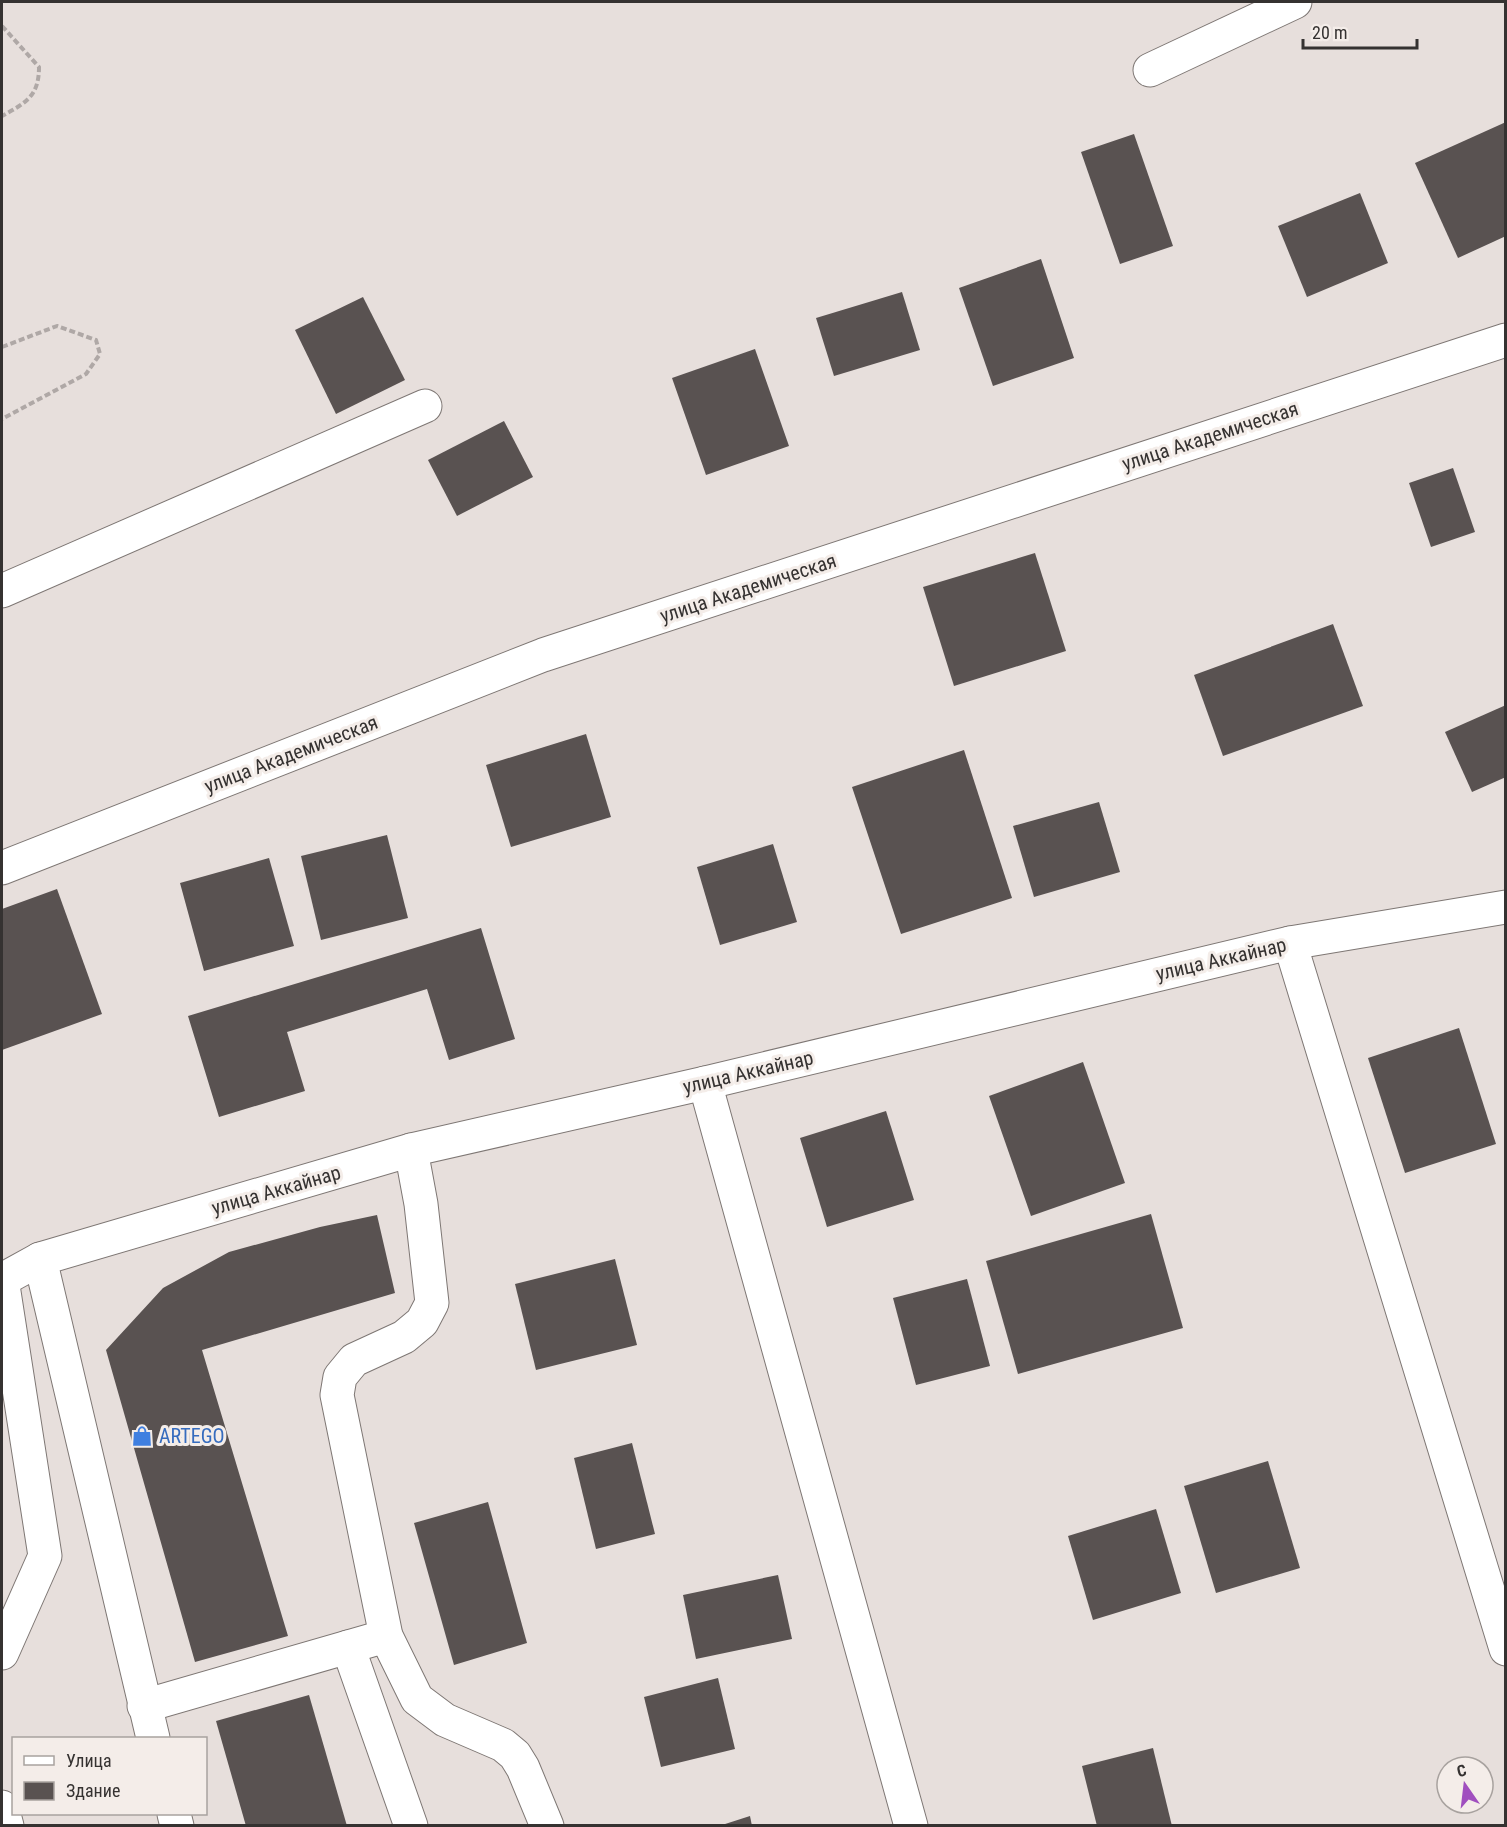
<svg xmlns="http://www.w3.org/2000/svg" width="1507" height="1827" viewBox="0 0 1507 1827" font-family="'Roboto Condensed',sans-serif">
<style>
.building{fill:#595251}
.lines{fill:none;stroke-linecap:round;stroke-linejoin:round}
.minor-casing{stroke:#7e7774;stroke-width:35}
.major-casing{stroke:#7e7774;stroke-width:35}
.path{stroke:#afa8a6;stroke-width:4;stroke-dasharray:6 3;stroke-linecap:butt}
.minor{stroke:#fff;stroke-width:33}
.major{stroke:#fff;stroke-width:33}
.labels{text-anchor:middle;dominant-baseline:central;stroke-width:6;stroke-linejoin:round;paint-order:stroke}
.street-label{font-size:20px;fill:#353231;stroke:#f4ede9}
.shop-label{font-size:20px;fill:#366cbe;stroke:#f4ede9;text-anchor:start}
</style>
<rect width="100%" height="100%" fill="#e7dfdc"/>
<g class="building">
<path d="M 1506,122 L 1506,236 L 1458,258 L 1415,163 Z"/>
<path d="M 1134,134 L 1173,246 L 1120,264 L 1081,152 Z"/>
<path d="M 1360,193 L 1388,263 L 1307,297 L 1278,226 Z"/>
<path d="M 1041,259 L 1074,358 L 993,386 L 959,288 Z"/>
<path d="M 902,292 L 920,350 L 834,376 L 816,318 Z"/>
<path d="M 363,297 L 405,380 L 336,414 L 295,330 Z"/>
<path d="M 755,349 L 789,446 L 706,475 L 672,378 Z"/>
<path d="M 504,421 L 533,477 L 457,516 L 428,460 Z"/>
<path d="M 1453,468 L 1475,532 L 1431,547 L 1409,483 Z"/>
<path d="M 1035,553 L 1066,651 L 954,686 L 923,587 Z"/>
<path d="M 1333,624 L 1363,706 L 1223,756 L 1194,675 Z"/>
<path d="M 1506,705 L 1506,777 L 1472,792 L 1445,732 Z"/>
<path d="M 586,734 L 611,817 L 511,847 L 486,765 Z"/>
<path d="M 964,750 L 1012,898 L 901,934 L 852,787 Z"/>
<path d="M 1099,802 L 1120,872 L 1034,897 L 1013,826 Z"/>
<path d="M 387,835 L 408,918 L 321,940 L 301,856 Z"/>
<path d="M 773,844 L 797,922 L 720,945 L 697,867 Z"/>
<path d="M 269,858 L 294,946 L 204,971 L 180,883 Z"/>
<path d="M 57,889 L 102,1014 L 2,1050 L 2,909 Z"/>
<path d="M 481,928 L 515,1039 L 449,1060 L 427,989 L 287,1032 L 305,1091 L 219,1117 L 188,1016 Z"/>
<path d="M 1459,1028 L 1496,1144 L 1405,1173 L 1368,1058 Z"/>
<path d="M 1083,1062 L 1125,1183 L 1031,1216 L 989,1096 Z"/>
<path d="M 886,1111 L 914,1200 L 827,1227 L 800,1138 Z"/>
<path d="M 1151,1214 L 1183,1328 L 1018,1374 L 986,1261 Z"/>
<path d="M 377,1215 L 395,1293 L 202,1350 L 288,1636 L 195,1662 L 106,1350 L 163,1288 L 229,1252 L 320,1227 Z"/>
<path d="M 615,1259 L 637,1345 L 536,1370 L 515,1284 Z"/>
<path d="M 967,1279 L 990,1366 L 916,1385 L 893,1298 Z"/>
<path d="M 632,1443 L 655,1534 L 596,1549 L 574,1458 Z"/>
<path d="M 1268,1461 L 1300,1568 L 1216,1593 L 1184,1486 Z"/>
<path d="M 488,1502 L 527,1643 L 454,1665 L 414,1523 Z"/>
<path d="M 1156,1509 L 1181,1593 L 1093,1620 L 1068,1536 Z"/>
<path d="M 778,1575 L 792,1639 L 696,1659 L 683,1595 Z"/>
<path d="M 718,1678 L 735,1749 L 661,1767 L 644,1697 Z"/>
<path d="M 309,1695 L 347,1826 L 246,1826 L 216,1721 Z"/>
<path d="M 1153,1748 L 1172,1826 L 1097,1826 L 1082,1766 Z"/>
<path d="M 750,1816 L 752,1826 L 722,1826 L 722,1825 Z"/>
</g>
<g class="lines">
<g class="minor-casing">
<g id="minor">
<path d="M 1150,70 L 1295,2"/>
<path d="M 2,591 L 425,406"/>
<path d="M 2,868 L 543,655 L 1506,340"/>
<path d="M 1290,943 L 1506,1649"/>
<path d="M 705,1083 L 911,1826"/>
<path d="M 411,1150 L 421,1204 L 432,1303 L 422,1322 L 404,1337 L 354,1360 L 340,1377 L 337,1395 L 386,1636 L 417,1699 L 445,1720 L 503,1745 L 515,1755 L 523,1768 L 547,1826"/>
<path d="M 40,1259 L 153,1738"/>
<path d="M 2,1279 L 45,1556 L 2,1653"/>
<path d="M 2,1280 L 40,1259 L 411,1150 L 705,1083 L 1290,943 L 1506,907"/>
<path d="M 348,1647 L 411,1826"/>
<path d="M 144,1706 L 386,1636"/>
<path d="M 174,1814 L 177,1826"/>
</g>
</g>
<g class="major-casing">
<path id="major" d="M 2,1807 L 7,1826"/>
</g>
<g class="path">
<path d="M 2,26 L 39,67 C 39,97 25,103 2,116"/>
<path d="M 2,347 L 57,326 L 96,340 L 100,354 L 86,374 L 2,419"/>
</g>
<use href="#minor" class="minor"/>
<use href="#major" class="major"/>
</g>
<defs>
<g id="shop-bare" transform="scale(1.62)"><path d="M-5-2.5h2.3a2.7 3.5 0 0 1 5.4 0H5L5.5 6h-11ZM-1.5-2.5h3a1.5 2.3 0 0 0-3 0Z" fill="#3f7fe0" stroke="#f4ede9" stroke-width="2.5" paint-order="stroke"/></g>
</defs>
<g fill-rule="evenodd">
<use href="#shop-bare" x="142" y="1436"/>
</g>
<g class="labels">
<g class="street-label">
<text transform="translate(1210 436) rotate(-18)">улица Академическая</text>
<text transform="translate(748 588) rotate(-18)">улица Академическая</text>
<text transform="translate(291 754) rotate(-21)">улица Академическая</text>
<text transform="translate(1221 959) rotate(-13)">улица Аккайнар</text>
<text transform="translate(748 1072) rotate(-13)">улица Аккайнар</text>
<text transform="translate(276 1190) rotate(-16)">улица Аккайнар</text>
</g>
<g class="shop-label">
<text x="159" y="1436">ARTEGO</text>
</g>
</g>
<rect width="1507" height="1827" fill="none" stroke="#353231" stroke-width="6"/>
<rect x="12" y="1737" width="195" height="78" fill="#f4ede9" stroke="#a8a29f" stroke-width="1.5"/>
<rect x="24" y="1756" width="30" height="9" fill="#ffffff" stroke="#a8a29f" stroke-width="1.5"/>
<text x="66" y="1767" font-size="18" fill="#353231">Улица</text>
<rect x="24" y="1782" width="30" height="18" fill="#595251" stroke="#a8a29f" stroke-width="1.5"/>
<text x="66" y="1797" font-size="18" fill="#353231">Здание</text>
<g transform="translate(1465 1785) rotate(346)"><circle r="28" fill="#f4ede9" stroke="#a8a29f" stroke-width="1.5"/>
<path d="M0-4.5L10 22L0 15L-10 22Z" fill="#a04fbf"/>
<text y="-9" font-size="16" font-weight="bold" text-anchor="middle" fill="#353231">С</text>
</g>
<path d="M1303 39v9h114v-9" fill="none" stroke="#353231" stroke-width="3"/>
<text x="1312" y="39" font-size="18" fill="#353231" stroke="#f4ede9" stroke-width="4.5" paint-order="stroke">20 m</text>
</svg>
